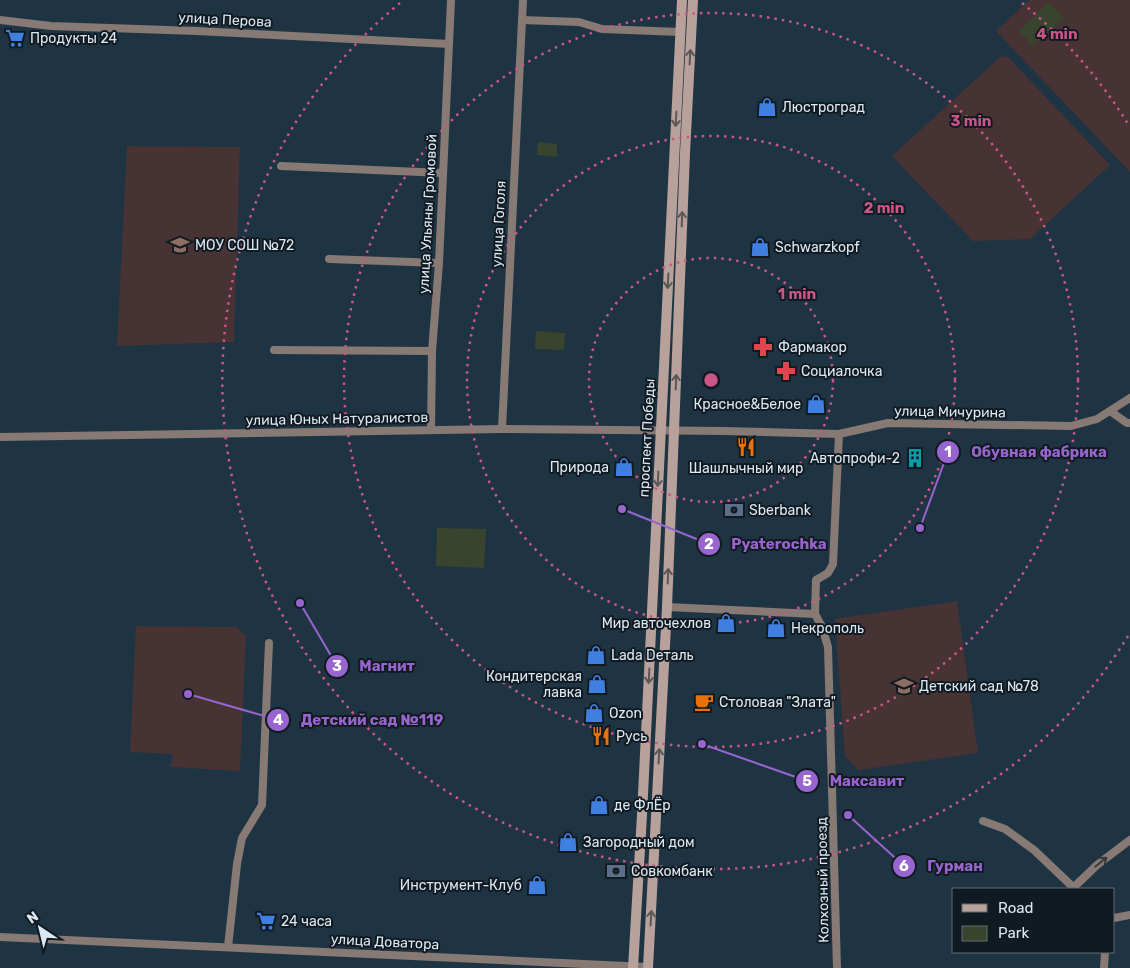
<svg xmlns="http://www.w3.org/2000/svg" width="1130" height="968" viewBox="0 0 1130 968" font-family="Rubik,sans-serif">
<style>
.education{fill:#473234}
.green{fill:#39442e}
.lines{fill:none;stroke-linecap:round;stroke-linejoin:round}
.minor{stroke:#877974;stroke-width:8}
.secondary{stroke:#b7a19a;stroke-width:10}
.oneway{stroke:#5c5757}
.oneway2{stroke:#3a3b3e}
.ring{fill:none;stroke:#ca5688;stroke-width:2.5;stroke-dasharray:2.5 5}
.labels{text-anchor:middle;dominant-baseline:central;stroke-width:4;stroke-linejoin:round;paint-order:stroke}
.street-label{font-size:14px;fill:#dbe7f1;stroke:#111a21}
.poi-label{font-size:14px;fill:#dbe7f1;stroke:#111a21;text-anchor:start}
.centre{fill:#ca5688;stroke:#111a21;stroke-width:2.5}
.ring-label{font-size:15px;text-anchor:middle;font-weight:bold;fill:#ca5688;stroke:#111a21;stroke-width:4;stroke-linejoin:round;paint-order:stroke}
.leader{fill:none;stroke:#9864ce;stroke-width:2}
.callout-dot{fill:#9864ce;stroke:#111a21;stroke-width:2}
.mark-label{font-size:15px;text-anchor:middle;font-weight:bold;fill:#fff}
.callout-label{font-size:15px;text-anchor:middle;font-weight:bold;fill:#9864ce;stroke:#111a21;stroke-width:4;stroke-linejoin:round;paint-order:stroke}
</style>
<rect width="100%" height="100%" fill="#1f3443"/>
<g class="education">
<path d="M 1029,0 L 1130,0 L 1130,172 L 996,31 Z"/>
<path d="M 1007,56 L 1110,165 L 1030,239 L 973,241 L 892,156 L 1000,57 Z"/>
<path d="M 127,146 L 240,147 L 234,342 L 117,346 Z"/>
<path d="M 957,601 L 978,753 L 859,770 L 845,757 L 835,619 Z"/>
<path d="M 136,626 L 236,627 L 246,636 L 240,771 L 170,767 L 173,754 L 130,752 Z"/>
</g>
<g class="green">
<path d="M 1049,2 L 1064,18 L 1033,46 L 1019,31 Z"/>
<path d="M 538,142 L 557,144 L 557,157 L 537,155 Z"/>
<path d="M 536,331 L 565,333 L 564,350 L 535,349 Z"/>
<path d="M 437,528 L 486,529 L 484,568 L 436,566 Z"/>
</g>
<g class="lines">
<g class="minor">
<path d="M 0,20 L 51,26 L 197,31 L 449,44"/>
<path d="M 522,20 L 579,22 L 602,29 L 680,32"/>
<path d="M 281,166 L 443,173"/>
<path d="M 329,259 L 439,263"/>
<path d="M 274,350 L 432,351"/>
<path d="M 1110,411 L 1127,423 L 1130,423"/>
<path d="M 502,429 L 523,0"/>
<path d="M 431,430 L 432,351 L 439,263 L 451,0"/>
<path d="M 0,437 L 502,429 L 725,431 L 839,434 L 888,423 L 1071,426 L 1097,419 L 1130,398"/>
<path d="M 667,607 L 815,614"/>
<path d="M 983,821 L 1005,829 L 1034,850 L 1075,889"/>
<path d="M 1073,888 L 1097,865 L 1130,840"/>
<path d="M 1114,918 L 1130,915"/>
<path d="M 0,937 L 648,967"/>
<path d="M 228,947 L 237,864 L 242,838 L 262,805 L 269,643"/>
<path d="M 837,968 L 828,647 L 822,627 L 815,614 L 816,580 L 828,573 L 833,564 L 839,434"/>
<path d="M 1104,968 L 1105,952"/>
</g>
<g class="secondary">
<path d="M 633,968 L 642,815 L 682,0"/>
<path d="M 648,968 L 667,607 L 685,153 L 693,0"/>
</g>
</g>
<defs><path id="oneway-shaft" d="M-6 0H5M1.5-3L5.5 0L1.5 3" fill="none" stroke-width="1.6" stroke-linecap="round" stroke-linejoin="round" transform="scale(1.25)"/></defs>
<g class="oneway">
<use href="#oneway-shaft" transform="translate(690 57) rotate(-87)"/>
<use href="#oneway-shaft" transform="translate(676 119) rotate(93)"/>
<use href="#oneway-shaft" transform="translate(682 219) rotate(-88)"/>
<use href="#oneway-shaft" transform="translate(668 281) rotate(93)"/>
<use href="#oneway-shaft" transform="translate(676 382) rotate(-88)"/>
<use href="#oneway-shaft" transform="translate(658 479) rotate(93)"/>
<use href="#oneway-shaft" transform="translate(668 576) rotate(-88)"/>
<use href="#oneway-shaft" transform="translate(649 676) rotate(93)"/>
<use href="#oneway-shaft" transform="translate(659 756) rotate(-87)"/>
<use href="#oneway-shaft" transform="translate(651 918) rotate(-87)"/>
</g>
<use class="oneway2" href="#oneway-shaft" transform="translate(1101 862) rotate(-39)"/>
<g class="ring">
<circle cx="711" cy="380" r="122"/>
<circle cx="711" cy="380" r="244"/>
<circle cx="711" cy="380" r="367"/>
<path d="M1128 636A489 489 0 1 1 400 3M1022 3A489 489 0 0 1 1128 124"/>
</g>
<defs>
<g id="supermarket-bare" transform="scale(1.5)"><path d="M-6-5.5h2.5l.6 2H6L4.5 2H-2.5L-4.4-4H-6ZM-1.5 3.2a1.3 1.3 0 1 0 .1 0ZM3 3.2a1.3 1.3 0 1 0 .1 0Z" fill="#3f7fe0" stroke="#111a21" stroke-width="2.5" paint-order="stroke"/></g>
<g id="shop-bare" transform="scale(1.5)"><path d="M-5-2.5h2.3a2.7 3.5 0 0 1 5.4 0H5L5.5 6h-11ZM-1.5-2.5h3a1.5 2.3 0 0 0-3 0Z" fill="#3f7fe0" stroke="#111a21" stroke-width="2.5" paint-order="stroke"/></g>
<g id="school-bare" transform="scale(1.5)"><path d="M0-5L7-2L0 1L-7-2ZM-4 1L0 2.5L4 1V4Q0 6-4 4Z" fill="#8d6e63" stroke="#111a21" stroke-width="2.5" paint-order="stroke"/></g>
<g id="pharmacy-bare" transform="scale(1.5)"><path d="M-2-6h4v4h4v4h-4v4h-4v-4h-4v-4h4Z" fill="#e0444e" stroke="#111a21" stroke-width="2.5" paint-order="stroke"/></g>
<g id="restaurant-bare" transform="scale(1.5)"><path d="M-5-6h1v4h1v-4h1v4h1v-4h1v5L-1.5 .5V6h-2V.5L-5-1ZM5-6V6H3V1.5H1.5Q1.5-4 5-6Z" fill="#e8710a" stroke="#111a21" stroke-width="2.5" paint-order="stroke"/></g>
<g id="building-bare" transform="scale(1.5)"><path d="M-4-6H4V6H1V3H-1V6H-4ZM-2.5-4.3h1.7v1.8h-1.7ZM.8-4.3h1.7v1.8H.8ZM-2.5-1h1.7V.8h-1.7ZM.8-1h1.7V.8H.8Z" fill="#0f9aa8" stroke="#111a21" stroke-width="2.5" paint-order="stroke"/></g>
<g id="bank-bare" transform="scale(1.5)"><path d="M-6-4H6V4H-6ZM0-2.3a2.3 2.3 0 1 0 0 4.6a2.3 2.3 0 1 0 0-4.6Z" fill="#5c6f8a" stroke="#111a21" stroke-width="2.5" paint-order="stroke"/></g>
<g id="cafe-bare" transform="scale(1.5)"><path d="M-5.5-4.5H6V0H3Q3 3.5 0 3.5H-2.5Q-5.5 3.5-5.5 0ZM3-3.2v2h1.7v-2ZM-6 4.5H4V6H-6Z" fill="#e8710a" stroke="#111a21" stroke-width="2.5" paint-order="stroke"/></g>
</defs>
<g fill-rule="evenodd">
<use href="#supermarket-bare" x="15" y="38"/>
<use href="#shop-bare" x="767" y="107"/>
<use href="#school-bare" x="180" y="245"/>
<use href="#shop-bare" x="760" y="247"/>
<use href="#pharmacy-bare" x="763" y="347"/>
<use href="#pharmacy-bare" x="786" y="371"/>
<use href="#shop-bare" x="816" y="404"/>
<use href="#restaurant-bare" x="746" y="447"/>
<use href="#building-bare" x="915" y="458"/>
<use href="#shop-bare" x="624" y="467"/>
<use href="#bank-bare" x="734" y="510"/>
<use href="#shop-bare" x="726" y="623"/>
<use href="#shop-bare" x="776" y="628"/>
<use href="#shop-bare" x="596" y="655"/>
<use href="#shop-bare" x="597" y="684"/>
<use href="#school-bare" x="904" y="686"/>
<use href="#cafe-bare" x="704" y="702"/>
<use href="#shop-bare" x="594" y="713"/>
<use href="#restaurant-bare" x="601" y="736"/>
<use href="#shop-bare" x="599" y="805"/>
<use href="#shop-bare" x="568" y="842"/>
<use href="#bank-bare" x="616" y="871"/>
<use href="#shop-bare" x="537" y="885"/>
<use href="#supermarket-bare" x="266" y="921"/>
</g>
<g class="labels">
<g class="street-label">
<text transform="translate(225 20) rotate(3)">улица Перова</text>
<text transform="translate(428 214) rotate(-87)">улица Ульяны Громовой</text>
<text transform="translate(499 224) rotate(-87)">улица Гоголя</text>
<text transform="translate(950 412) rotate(1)">улица Мичурина</text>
<text transform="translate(337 419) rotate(-1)">улица Юных Натуралистов</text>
<text transform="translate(647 438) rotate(-87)">проспект Победы</text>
<text transform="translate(823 880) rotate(-91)">Колхозный проезд</text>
<text transform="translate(385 942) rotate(3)">улица Доватора</text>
</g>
<g class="poi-label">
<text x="30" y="38">Продукты 24</text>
<text x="782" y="107">Люстроград</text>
<text x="195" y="245">МОУ СОШ №72</text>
<text x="775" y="247">Schwarzkopf</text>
<text x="778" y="347">Фармакор</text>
<text x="801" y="371">Социалочка</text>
<text x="801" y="404" text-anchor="end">Красное&amp;Белое</text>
<text x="900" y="458" text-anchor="end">Автопрофи-2</text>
<text x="609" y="467" text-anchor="end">Природа</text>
<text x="746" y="468" text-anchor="middle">Шашлычный мир</text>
<text x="749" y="510">Sberbank</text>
<text x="711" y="623" text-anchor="end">Мир авточехлов</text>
<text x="791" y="628">Некрополь</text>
<text x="611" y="655">Lada Dеталь</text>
<text x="582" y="676" text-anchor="end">Кондитерская<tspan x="582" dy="16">лавка</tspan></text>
<text x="919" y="686">Детский сад №78</text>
<text x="719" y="702">Столовая "Злата"</text>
<text x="609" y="713">Ozon</text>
<text x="616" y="736">Русь</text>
<text x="614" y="805">де ФлЁр</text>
<text x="583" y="842">Загородный дом</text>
<text x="631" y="871">Совкомбанк</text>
<text x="522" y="885" text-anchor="end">Инструмент-Клуб</text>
<text x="281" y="921">24 часа</text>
</g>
</g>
<circle cx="711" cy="380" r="8" class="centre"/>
<g class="ring-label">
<text x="1057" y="39">4 min</text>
<text x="971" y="126">3 min</text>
<text x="884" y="213">2 min</text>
<text x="797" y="299">1 min</text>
</g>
<path class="leader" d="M920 528L948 452M622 509L709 544M300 603L337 666M188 694L278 720M702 744L807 781M848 815L904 866"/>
<g class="callout-dot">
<circle cx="920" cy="528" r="5"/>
<circle cx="622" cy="509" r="5"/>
<circle cx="300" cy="603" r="5"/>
<circle cx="188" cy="694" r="5"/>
<circle cx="702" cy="744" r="5"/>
<circle cx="848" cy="815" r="5"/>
<circle cx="948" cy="452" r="12"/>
<circle cx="709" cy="544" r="12"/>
<circle cx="337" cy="666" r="12"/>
<circle cx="278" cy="720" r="12"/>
<circle cx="807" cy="781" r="12"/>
<circle cx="904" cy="866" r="12"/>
</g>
<g class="mark-label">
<text x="948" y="457">1</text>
<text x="709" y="549">2</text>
<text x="337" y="671">3</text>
<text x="278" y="725">4</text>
<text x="807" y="786">5</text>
<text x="904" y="871">6</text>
</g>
<g class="callout-label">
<text x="1039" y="457">Обувная фабрика</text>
<text x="779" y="549">Pyaterochka</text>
<text x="387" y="671">Магнит</text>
<text x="372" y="725">Детский сад №119</text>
<text x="867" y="786">Максавит</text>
<text x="955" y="871">Гурман</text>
</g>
<rect x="952" y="888" width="162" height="65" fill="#111a21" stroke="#626c74"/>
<rect x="962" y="904" width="25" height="8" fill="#b7a19a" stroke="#626c74"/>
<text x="998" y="913" font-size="15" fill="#dbe7f1">Road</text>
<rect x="962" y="926" width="25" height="15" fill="#39442e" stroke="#626c74"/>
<text x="998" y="938" font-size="15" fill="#dbe7f1">Park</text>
<g transform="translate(40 928) rotate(325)" stroke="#111a21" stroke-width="4" paint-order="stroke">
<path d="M0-4L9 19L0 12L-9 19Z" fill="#dbe7f1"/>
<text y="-8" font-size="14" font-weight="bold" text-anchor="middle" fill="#dbe7f1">N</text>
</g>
</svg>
